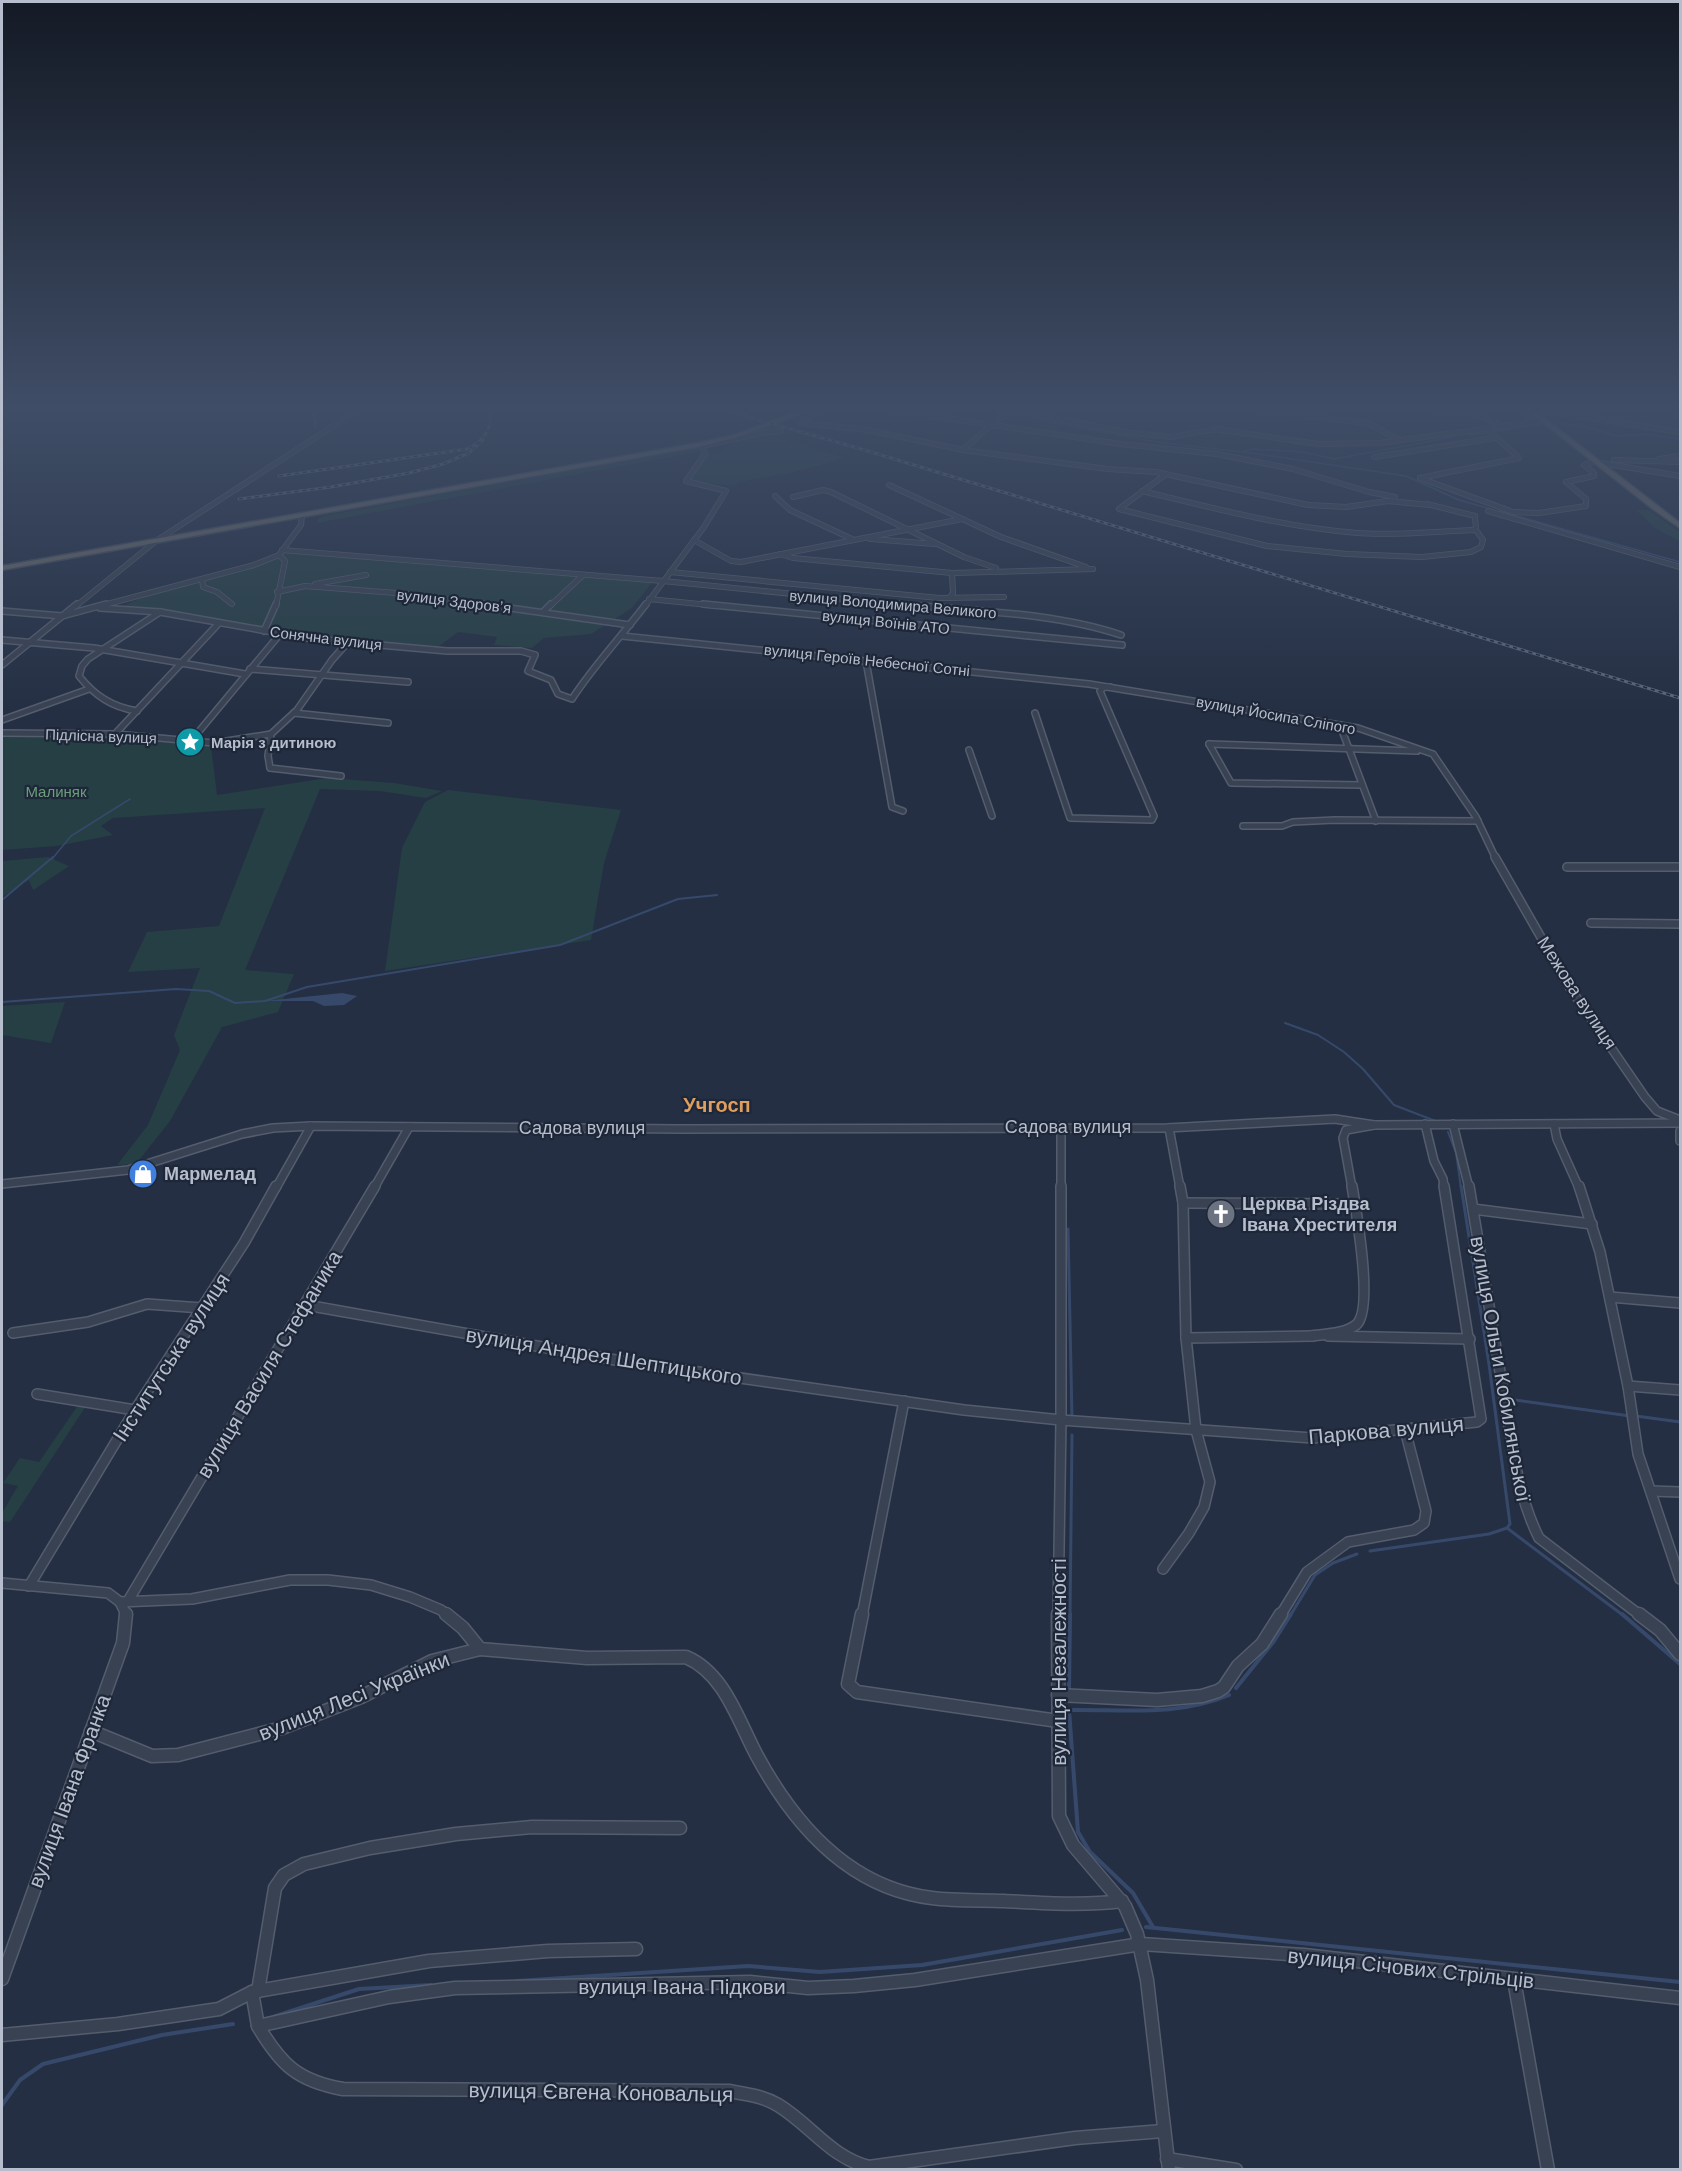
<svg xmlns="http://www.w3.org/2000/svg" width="1682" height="2171" viewBox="0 0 1682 2171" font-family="Arial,sans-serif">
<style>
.green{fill:#263f44}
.water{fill:#37496b}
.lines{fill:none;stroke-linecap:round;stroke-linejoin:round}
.stream-far3{stroke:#37496b;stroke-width:1.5}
.stream-far2{stroke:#37496b;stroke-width:2}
.stream-far1{stroke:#37496b;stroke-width:3}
.stream{stroke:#37496b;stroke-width:4}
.minor-far4-casing{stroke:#545d6d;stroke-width:6}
.minor-far3-casing{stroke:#545d6d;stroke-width:8}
.minor-far2-casing{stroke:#545d6d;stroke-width:10}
.minor-far1-casing{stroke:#545d6d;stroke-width:12}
.minor-casing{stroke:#545d6d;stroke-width:15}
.trunk-casing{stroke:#404a5a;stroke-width:3}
.minor-far4{stroke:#394252;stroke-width:4.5}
.minor-far3{stroke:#394252;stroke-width:5}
.minor-far2{stroke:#394252;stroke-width:7}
.minor-far1{stroke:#394252;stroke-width:9}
.minor{stroke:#394252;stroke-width:12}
.trunk{fill:#686764;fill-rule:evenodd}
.rail-casing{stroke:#5a657a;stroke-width:3}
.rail{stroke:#1d2738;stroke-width:1.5;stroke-dasharray:4;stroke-linecap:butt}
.labels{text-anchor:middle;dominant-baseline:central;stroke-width:4.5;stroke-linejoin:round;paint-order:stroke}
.far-street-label{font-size:15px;fill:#b6bdcc;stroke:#1d2738}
.far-poi-label{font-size:15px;font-weight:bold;fill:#b6bdcc;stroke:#1d2738;text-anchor:start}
.far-park-label{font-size:15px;fill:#6b9f7a;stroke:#1d2738}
.street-label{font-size:18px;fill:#b6bdcc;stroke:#1d2738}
.poi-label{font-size:18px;font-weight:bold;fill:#b6bdcc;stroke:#1d2738;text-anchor:start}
.neighbourhood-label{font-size:20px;font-weight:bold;fill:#de9e5f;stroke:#1d2738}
.near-street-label{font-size:21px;fill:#b6bdcc;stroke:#1d2738}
</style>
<rect width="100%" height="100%" fill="#242f43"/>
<g class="green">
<path d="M 1551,410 L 1680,410 L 1680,431 Z"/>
<path d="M 774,433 L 778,433 L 776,437 L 845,458 L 791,473 L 739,482 L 735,486 L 688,481 L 707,454 L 721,452 C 727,442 762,435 774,433 Z"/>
<path d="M 697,448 L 702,451 L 317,523 L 319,518 L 323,516 Z"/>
<path d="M 1636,510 L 1649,510 L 1680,532 L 1680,541 L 1655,528 Z"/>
<path d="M 284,552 L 655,579 L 632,608 L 591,634 L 544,638 L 532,648 L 494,645 L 497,637 L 458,632 L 439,646 L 312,637 L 148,609 L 122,607 C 170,582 242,581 284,552 Z"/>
<path d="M 2,735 L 107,738 L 211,746 L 217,795 L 327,778 L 394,783 L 442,791 L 426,798 L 380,791 L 320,789 L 245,970 L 294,974 L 278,1012 L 222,1027 L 170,1121 L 136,1164 L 117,1165 L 148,1125 L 180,1050 L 174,1035 L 200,968 L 128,972 L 147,932 L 219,926 L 265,808 L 113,818 L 101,826 L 113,835 L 57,846 L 2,850 Z"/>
<path d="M 448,790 L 621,810 L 604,863 L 591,940 L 385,971 L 402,848 L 425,802 Z"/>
<path d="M 48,857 L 69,866 L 33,890 L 29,880 L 2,897 L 2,861 Z"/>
<path d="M 65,1002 L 51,1043 L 2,1035 L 2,1006 Z"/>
<path d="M 81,1401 L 88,1403 L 10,1522 L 2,1521 L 2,1513 L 18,1486 L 3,1483 L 20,1458 L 39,1462 Z"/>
</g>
<path class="water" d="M 342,993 L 357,996 L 344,1005 L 324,1006 L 313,1001 L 265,1001 Z"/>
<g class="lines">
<g class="stream-far3">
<path d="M 994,410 L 1005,413"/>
<path d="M 1011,415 L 1157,442 L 1241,452 L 1253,449 L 1303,452 L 1334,459 L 1454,437"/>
<path d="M 1555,424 L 1579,425 L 1617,436 L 1643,434 L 1680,439"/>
<path d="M 1494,432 L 1541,425"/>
<path d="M 1468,435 L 1488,433"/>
<path d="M 1244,452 L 1406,476 L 1459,500 L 1491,509"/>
<path d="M 1499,511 L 1680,562"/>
<path d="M 52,859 L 71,836 L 130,799"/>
</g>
<g class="stream-far2">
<path d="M 2,900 L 53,857"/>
<path d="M 2,1002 L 176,989 L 209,991 L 235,1003 L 265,1001 L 307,987 L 560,945 L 678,899 L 717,895"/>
<path d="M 1285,1023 L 1318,1035 L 1344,1052 L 1363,1069 L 1394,1105 L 1438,1122"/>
<path d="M 1448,1132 L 1456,1153 L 1461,1188"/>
</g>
<g class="stream-far1">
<path d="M 1068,1229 L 1072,1418"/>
<path d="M 1508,1399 L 1630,1416"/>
<path d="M 1636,1416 L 1680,1422"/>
<path d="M 1507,1528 L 1624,1616"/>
<path d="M 1370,1551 L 1489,1534 L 1507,1528 L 1510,1524 L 1489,1364 L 1461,1186"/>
<path d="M 1070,1616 L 1072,1435"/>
<path d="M 1290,1616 L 1315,1575 L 1333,1563 L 1357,1554"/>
</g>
<g class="stream">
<path d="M 1622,1614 L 1680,1664"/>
<path d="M 1236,1688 L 1274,1641 L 1291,1614"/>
<path d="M 1069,1690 L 1070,1614"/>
<path d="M 1146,1927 L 1680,1982"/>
<path d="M 1153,1927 L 1133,1893 L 1090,1852 L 1078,1832 L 1069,1710 C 1124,1709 1177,1717 1229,1695"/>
<path d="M 517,1981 L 748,1966 L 820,1972 L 922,1965 L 1122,1930"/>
<path d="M 273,2017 L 359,1989 L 431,1985"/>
<path d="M 2,2105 L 20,2080 L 43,2064 L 162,2035 L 233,2024"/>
</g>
<g class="minor-far4-casing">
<g id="minor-far4">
<path d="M 821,410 L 800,423 L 868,430 L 963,450 L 1108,469 L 1156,472 L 1308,505 L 1346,507 L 1388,501 L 1430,505"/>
<path d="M 891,410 L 1121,444 L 1217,454 L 1293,469 L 1369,492 L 1395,497"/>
<path d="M 1257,410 L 1368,423 L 1397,439"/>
<path d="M 1429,410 L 1475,414 L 1505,427"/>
<path d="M 1519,410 L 1535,422"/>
<path d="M 1540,410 L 1680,432"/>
<path d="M 702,446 L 766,432 L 781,431"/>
<path d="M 963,450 L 998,419 L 1017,411 L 1124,432 L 1171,437 L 1216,429 L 1318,444 L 1380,443 L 1543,421"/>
<path d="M 1374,457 L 1495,438"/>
<path d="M 1659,459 L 1680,456"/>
<path d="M 1614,460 L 1680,462"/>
<path d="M 1595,462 L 1680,476"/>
<path d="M 1166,474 L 1119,509 L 1267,546 L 1347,554 L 1422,557 L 1471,552 L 1481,547 L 1483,540 L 1476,530 L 1475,516"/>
<path d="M 1420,478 L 1513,512 L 1539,513 L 1586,506 L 1586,499 L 1566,482 L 1594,476 L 1594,473 L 1584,465 L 1590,463"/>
<path d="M 1420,478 L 1519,458 L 1488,430"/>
<path d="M 889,485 L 1001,537 L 1086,567"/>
<path d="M 1142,491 C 1213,508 1284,527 1357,533 C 1397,536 1436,531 1476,530"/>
<path d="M 775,496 L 790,510 L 852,539"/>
<path d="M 793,497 L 823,490 L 831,492 L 964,557 L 996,568"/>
<path d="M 1427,504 L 1475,516"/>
<path d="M 1488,511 L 1680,567"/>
<path d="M 870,539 L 935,544"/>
<path d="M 694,540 L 731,561 L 741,562 L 962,519"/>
<path d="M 282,550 L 663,581 L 914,606"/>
<path d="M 780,554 L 793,558 L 952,573 L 1093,569"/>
<path d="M 670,572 L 939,598 L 1004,597"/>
<path d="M 202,579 L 203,587 L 217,592 L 232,604"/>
<path d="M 315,584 L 366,575"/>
<path d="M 277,592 L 305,586 L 409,594 L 493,606"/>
<path d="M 950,597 L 953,593 L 952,573"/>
<path d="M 649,599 L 719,606"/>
<path d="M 76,606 L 156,541 L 358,410"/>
<path d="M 100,606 L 254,565 L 279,555 L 301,525 L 302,515"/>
<path d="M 276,606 L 285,561 L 279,555"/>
<path d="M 550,606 L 583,575"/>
<path d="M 645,606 L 704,527 L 726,491 L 686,481 L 705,454 L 702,446 L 698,445"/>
</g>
</g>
<g class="minor-far3-casing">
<g id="minor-far3">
<path d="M 482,604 L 630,625"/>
<path d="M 703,604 L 1122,645"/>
<path d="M 899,604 C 971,611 1052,612 1121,635"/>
<path d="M 100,608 L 160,612 L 313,639 L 447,651 L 521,651 L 535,655 L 528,671 L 551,680 L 558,694 L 572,699 C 594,665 622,636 646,604"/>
<path d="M 2,611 L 62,616 L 106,604"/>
<path d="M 543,612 L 551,604"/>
<path d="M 264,631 L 276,604"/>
<path d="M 622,636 L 1089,684 L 1358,728 L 1433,754 L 1476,817 L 1496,859"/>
<path d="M 2,640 L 94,648 L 245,674"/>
<path d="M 866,661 L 892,807 L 903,811"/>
<path d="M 2,665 L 77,604"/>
<path d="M 250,669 L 408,682"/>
<path d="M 137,711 C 112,707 95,696 79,676 L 82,666 L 88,659 L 160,612"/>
<path d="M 294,713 L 388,723"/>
<path d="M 1035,713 L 1070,818 L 1152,820 L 1154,816 L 1100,691 L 1104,687 L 1110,687"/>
<path d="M 2,720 L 89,689"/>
<path d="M 1340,725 L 1376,821"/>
<path d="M 2,733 L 115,734 L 214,743 L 271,734"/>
<path d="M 115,734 L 219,623"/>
<path d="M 191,741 L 280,634"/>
<path d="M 1209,744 L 1417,751"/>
<path d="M 1209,744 L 1231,783 L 1362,785"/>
<path d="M 969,750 L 992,816"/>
<path d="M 341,776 L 270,768 L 268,756 L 271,734 L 297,710 L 332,660 L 348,642"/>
<path d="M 1243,826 L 1282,826 L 1293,822 L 1335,820 L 1478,821"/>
</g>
</g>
<g class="minor-far2-casing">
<g id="minor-far2">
<path d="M 1495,857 L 1570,988 L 1645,1097 L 1657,1111 L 1680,1120"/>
<path d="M 1567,867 L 1680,867"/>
<path d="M 1591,923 L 1680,924"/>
<path d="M 1425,1124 L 1434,1161 L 1443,1179 L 1444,1188"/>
<path d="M 1453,1124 L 1469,1188"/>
<path d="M 1554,1124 L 1557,1139 L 1579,1188"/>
<path d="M 1061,1126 L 1061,1188"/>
<path d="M 1169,1128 L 1180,1188"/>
<path d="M 1680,1131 L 1680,1141"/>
<path d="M 2,1184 L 128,1170 L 242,1134 L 273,1128 L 311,1126 L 680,1129 L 1167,1128 L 1335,1119 L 1374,1125"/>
<path d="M 276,1188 L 311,1126"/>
<path d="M 374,1188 L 409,1127"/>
<path d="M 1352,1188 L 1343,1138 L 1346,1130 L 1374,1125 L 1680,1123"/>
</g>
</g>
<g class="minor-far1-casing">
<g id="minor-far1">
<path d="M 1469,1186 L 1515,1462 C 1520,1489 1527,1514 1539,1538 L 1641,1616"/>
<path d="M 1579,1186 L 1600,1252 L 1628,1386 L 1638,1454 L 1680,1579"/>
<path d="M 1183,1203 L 1353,1204"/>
<path d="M 1473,1209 L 1592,1224"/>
<path d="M 1610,1297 L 1680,1303"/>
<path d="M 306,1305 L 621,1361 L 964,1410 L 1061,1420 L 1313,1438 L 1477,1422 L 1481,1419 L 1444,1186"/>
<path d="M 13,1333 L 88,1322 L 147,1304 L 202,1308"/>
<path d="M 1311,1336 C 1325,1334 1344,1334 1356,1325 C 1374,1310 1356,1210 1352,1186"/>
<path d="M 1328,1336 L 1470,1339"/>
<path d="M 1186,1338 L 1313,1336"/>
<path d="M 1628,1386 L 1680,1390"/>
<path d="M 37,1394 L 135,1410"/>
<path d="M 1651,1491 L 1680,1492"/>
<path d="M 1163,1569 L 1189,1533 L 1204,1507 L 1210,1482 L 1196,1430 L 1186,1338 L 1183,1203 L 1180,1186"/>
<path d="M 2,1583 L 108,1593 L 120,1602 L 192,1599 L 290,1580 L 328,1580 L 371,1585 L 410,1597 L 441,1610 L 448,1616"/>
<path d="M 29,1586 L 135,1410 L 244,1243 L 276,1186"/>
<path d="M 128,1601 L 375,1186"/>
<path d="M 120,1602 L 127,1616"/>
<path d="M 862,1616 L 904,1401"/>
<path d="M 1058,1616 L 1061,1420 L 1061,1186"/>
<path d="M 1280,1616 L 1307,1572 L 1348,1542 L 1414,1530 L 1424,1523 L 1426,1511 L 1405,1430"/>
</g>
</g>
<g class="minor-casing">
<g id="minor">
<path d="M 446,1614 L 463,1628 L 480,1649 L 587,1658 L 686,1657 C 724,1673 738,1720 756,1754 C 793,1823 849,1888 932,1898 C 955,1901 980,1900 1004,1901 C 1044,1903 1083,1906 1122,1901"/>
<path d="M 862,1614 L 848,1684 L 857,1692 L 1058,1721"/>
<path d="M 1058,1614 L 1059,1816 L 1073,1845 L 1125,1906 L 1137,1934 L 1147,1980 L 1169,2170"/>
<path d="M 1639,1614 L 1660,1630 L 1680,1654"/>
<path d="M 1058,1695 L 1157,1700 L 1202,1696 L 1218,1691 L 1224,1687 L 1238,1666 L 1262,1644 L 1281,1614"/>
<path d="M 91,1731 L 152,1756 L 178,1755 L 282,1728 L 361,1697 L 432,1661 L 480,1649"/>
<path d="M 2,1979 L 123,1643 L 126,1614"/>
<path d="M 1514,1980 L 1548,2170"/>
<path d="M 258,1991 L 275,1888 L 284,1875 L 304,1864 L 370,1848 L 456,1834 L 532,1827 L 680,1828"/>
<path d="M 252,1992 L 258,2026 L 389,1997 L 455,1988 L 750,1982 L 808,1988 L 854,1986 L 915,1980 L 1141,1944 L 1304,1955 L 1680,1998"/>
<path d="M 258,2026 C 281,2065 298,2081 343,2089 L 729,2091 C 746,2094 763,2096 778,2105 C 811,2125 830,2157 869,2167 L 1075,2138 L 1163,2131"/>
<path d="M 2,2035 L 118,2024 L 219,2009 L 252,1992 L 429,1961 L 548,1951 L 636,1949"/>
<path d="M 1167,2159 L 1236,2170"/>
</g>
</g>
<g class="trunk-casing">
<g id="trunk">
<path d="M 803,410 L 813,410 L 735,438 L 698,447 L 2,570 L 2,566 L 698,443 L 731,436 Z"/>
<path d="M 1527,410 L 1534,410 L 1680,523 L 1680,528 L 1654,510 Z"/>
</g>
</g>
<use href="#minor-far4" class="minor-far4"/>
<use href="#minor-far3" class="minor-far3"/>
<use href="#minor-far2" class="minor-far2"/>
<use href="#minor-far1" class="minor-far1"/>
<use href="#minor" class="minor"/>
<use href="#trunk" class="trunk"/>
<g class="rail-casing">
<g id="rail">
<path d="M 311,410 L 316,418 L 315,427"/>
<path d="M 724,410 L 868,451 L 1680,698"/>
<path d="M 279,476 L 467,449 C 483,442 494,428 489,410"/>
<path d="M 239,499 L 331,487 L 409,473 L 443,464 L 469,453 L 483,440"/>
</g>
</g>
<use href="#rail" class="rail"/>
</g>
<linearGradient id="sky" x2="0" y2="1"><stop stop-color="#141a25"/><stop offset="0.57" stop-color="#3f4d66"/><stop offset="1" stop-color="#3f4d66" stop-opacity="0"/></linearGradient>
<rect width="1682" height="714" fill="url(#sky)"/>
<defs>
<g id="sight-disc" transform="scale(1.5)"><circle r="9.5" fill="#0f9aa8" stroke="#1d2738"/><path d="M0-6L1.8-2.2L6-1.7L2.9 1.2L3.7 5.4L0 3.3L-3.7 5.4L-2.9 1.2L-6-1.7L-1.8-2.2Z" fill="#fff"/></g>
<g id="shop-disc" transform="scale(1.5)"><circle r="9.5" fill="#3f7fe0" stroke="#1d2738"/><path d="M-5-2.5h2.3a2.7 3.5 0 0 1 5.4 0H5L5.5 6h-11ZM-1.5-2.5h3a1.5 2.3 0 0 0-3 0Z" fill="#fff"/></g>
<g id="church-disc" transform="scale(1.5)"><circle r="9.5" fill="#6b7280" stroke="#1d2738"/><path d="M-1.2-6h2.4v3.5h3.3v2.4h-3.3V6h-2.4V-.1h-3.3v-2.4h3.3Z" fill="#fff"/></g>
</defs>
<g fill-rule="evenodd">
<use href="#sight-disc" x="190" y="742"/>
<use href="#shop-disc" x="143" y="1174"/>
<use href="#church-disc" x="1221" y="1214"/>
</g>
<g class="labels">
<g class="far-street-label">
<text transform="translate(454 601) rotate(7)">вулиця Здоровʼя</text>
<text transform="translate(893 604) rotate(5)">вулиця Володимира Великого</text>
<text transform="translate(886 622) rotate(6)">вулиця Воїнів АТО</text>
<text transform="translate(326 638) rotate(7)">Сонячна вулиця</text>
<text transform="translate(867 660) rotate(6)">вулиця Героїв Небесної Сотні</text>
<text transform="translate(1276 715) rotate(10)">вулиця Йосипа Сліпого</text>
<text transform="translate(101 736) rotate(2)">Підлісна вулиця</text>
</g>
<g class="far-poi-label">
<text x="211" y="742">Марія з дитиною</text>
</g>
<g class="far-park-label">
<text x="56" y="791">Малиняк</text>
</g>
<g class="street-label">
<text transform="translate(1577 993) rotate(57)">Межова вулиця</text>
<text x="1068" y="1127">Садова вулиця</text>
<text x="582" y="1128">Садова вулиця</text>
</g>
<g class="poi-label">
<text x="164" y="1174">Мармелад</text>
<text x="1242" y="1204">Церква Різдва<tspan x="1242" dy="21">Івана Хрестителя</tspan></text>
</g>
<g class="neighbourhood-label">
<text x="717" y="1105">Учгосп</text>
</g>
<g class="near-street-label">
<text transform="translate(604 1356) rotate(9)">вулиця Андрея Шептицького</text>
<text transform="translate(171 1357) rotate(-57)">Інститутська вулиця</text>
<text transform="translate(269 1364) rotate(-59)">вулиця Василя Стефаника</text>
<text transform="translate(1501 1369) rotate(80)">вулиця Ольги Кобилянської</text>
<text transform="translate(1386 1430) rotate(-5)">Паркова вулиця</text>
<text transform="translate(1058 1662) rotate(-90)">вулиця Незалежності</text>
<text transform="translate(354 1696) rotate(-22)">вулиця Лесі Українки</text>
<text transform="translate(69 1791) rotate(-70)">вулиця Івана Франка</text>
<text transform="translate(1411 1968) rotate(6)">вулиця Січових Стрільців</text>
<text x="682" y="1986">вулиця Івана Підкови</text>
<text transform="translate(601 2092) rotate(1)">вулиця Євгена Коновальця</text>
</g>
</g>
<rect width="1682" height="2171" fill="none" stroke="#b6bdcc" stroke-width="6"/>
</svg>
